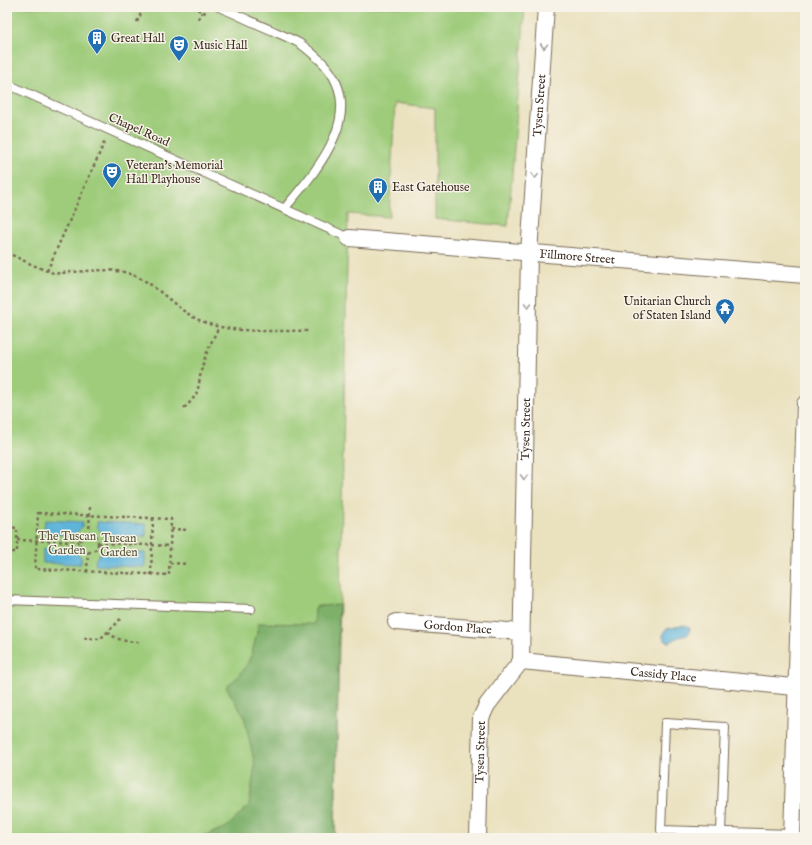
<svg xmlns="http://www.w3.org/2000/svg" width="812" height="845" viewBox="0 0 812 845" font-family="'IM FELL English',serif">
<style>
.green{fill:#9ecc7a;stroke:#6c7b4c}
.forest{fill:#7eb06a;stroke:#5c6d44}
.water{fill:#5db4da;stroke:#4c6f7c}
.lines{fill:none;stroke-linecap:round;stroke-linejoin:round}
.service-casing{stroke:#786a56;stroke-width:10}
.minor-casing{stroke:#786a56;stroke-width:18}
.path{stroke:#786a56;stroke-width:2.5;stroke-dasharray:3 3;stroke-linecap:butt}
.service{stroke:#fff;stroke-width:8}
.minor{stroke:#fff;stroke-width:16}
.oneway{stroke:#a79f9a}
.labels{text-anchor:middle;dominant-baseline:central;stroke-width:3;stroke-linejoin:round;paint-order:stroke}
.poi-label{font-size:12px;fill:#3b2a1e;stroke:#f7f3e8;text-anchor:start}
.street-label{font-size:12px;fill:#3b2a1e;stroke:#f7f3e8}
.park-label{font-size:12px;fill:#545235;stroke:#f7f3e8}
</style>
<rect width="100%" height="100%" fill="#f7f3e8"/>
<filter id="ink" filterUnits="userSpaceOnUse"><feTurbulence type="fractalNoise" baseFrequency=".025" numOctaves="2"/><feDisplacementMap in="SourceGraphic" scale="8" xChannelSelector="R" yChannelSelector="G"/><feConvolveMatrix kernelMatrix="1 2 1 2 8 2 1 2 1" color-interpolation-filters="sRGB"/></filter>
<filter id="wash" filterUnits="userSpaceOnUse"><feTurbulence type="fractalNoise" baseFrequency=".012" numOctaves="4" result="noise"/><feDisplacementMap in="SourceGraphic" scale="16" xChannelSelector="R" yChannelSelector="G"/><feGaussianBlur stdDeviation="0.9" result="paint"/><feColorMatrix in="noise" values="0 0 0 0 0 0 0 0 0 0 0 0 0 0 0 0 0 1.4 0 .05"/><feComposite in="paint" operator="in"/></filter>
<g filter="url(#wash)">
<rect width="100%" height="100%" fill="#eae1be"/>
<path class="green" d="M 7,7 L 525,7 L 508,226 L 435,219 L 435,108 L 395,103 L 389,217 L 348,214 L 335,838 L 7,838 Z"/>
<path class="forest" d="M 339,605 L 335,838 L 198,838 L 227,827 L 249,805 L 255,765 L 244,716 L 226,687 C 252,667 252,653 259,623 L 314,624 L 315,609 L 317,606 Z"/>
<g class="water">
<path d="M 45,520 L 82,522 L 82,527 L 74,535 L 44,534 Z"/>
<path d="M 97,522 L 146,524 L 146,537 L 105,536 L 97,527 Z"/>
<path d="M 43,549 L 74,550 L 81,557 L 81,564 L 43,563 Z"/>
<path d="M 103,551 L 145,553 L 145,567 L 95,565 L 96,558 Z"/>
<path d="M 684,625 L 690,628 C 690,637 683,635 677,638 C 675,639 673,640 671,642 C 665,642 662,639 663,633 L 666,629 Z"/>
</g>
</g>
<g filter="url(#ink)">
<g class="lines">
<g class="service-casing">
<g id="service">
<path d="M 219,7 C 236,14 254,23 271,30 C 280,34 290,38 299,43 C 307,48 315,56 322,62 C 370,111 317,170 284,209"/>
<path d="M 7,84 L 349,238"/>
<path d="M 7,600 L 251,609"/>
<path d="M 721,832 L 725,727 L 665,723 L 661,830 L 792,834"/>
</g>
</g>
<g class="minor-casing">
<g id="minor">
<path id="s1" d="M 349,238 L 805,275"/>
<path id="s2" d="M 396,622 L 520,632"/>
<path id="s3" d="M 521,661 L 805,688"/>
<path id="s4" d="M 478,838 L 481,718 L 487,705 L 521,661 L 529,253 L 546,7"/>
<path d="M 792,838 L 805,404"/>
</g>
</g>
<g class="path">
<path d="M 192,7 L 208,14"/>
<path d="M 198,19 L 202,12"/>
<path d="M 137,22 L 144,7"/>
<path d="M 7,252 C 13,256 47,272 54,273 C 60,274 67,272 72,272 C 91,271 109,268 127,273 C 153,280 171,305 195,318 C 226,335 274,330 309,331"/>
<path d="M 47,271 L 105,141"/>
<path d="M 184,408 C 202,392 197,387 202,367 C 206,353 212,340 219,327"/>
<path d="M 38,513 L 171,519 L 169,575 L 35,569 Z"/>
<path d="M 7,527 L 17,528 L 17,552 L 7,552"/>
<path d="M 171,529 L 189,530"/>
<circle cx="89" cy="543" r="9"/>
<path d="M 89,534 L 90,504"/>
<path d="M 17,540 L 79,542"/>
<path d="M 98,543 L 170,546"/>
<path d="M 170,563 L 188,564"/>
<path d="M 87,572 L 88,552"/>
<path d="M 151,575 L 153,518"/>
<path d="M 108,632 C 117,641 128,642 140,642"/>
<path d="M 84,638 L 100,639 L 117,623 L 122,617"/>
</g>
<use href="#service" class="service"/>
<use href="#minor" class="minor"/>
</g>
<defs><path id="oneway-chevron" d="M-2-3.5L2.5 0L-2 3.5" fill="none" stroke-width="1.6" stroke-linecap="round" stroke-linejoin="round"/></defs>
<g class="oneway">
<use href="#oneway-chevron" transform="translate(544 46) rotate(94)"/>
<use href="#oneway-chevron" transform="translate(535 176) rotate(94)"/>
<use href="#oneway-chevron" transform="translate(528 305) rotate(91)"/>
<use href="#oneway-chevron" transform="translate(524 477) rotate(91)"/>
</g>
</g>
<defs>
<g id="building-pin" transform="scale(1)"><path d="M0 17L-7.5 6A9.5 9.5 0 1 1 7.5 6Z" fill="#1f6fb2" stroke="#f7f3e8"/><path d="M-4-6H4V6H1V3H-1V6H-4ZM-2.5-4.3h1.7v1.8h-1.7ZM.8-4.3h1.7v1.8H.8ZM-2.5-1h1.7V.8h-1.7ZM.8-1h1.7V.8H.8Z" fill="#fff"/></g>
<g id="theatre-pin" transform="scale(1)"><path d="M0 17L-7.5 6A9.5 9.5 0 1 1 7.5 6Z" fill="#1f6fb2" stroke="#f7f3e8"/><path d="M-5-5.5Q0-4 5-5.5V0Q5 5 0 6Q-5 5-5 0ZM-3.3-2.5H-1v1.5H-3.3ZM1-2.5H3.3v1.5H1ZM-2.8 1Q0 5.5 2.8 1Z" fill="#fff"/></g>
<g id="temple-pin" transform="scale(1)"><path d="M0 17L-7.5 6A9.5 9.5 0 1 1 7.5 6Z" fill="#1f6fb2" stroke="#f7f3e8"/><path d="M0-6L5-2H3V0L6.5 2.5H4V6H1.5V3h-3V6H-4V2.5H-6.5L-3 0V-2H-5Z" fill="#fff"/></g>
</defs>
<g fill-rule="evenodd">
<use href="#building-pin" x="97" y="38"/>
<use href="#theatre-pin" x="179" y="45"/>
<use href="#theatre-pin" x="112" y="172"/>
<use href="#building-pin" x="378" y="187"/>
<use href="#temple-pin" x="725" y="308"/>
</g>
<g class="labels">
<g class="poi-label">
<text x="111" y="38">Great Hall</text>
<text x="193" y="45">Music Hall</text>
<text x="126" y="165">Veteran’s Memorial<tspan x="126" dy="14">Hall Playhouse</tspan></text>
<text x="392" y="187">East Gatehouse</text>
<text x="711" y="301" text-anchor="end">Unitarian Church<tspan x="711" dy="14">of Staten Island</tspan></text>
</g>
<g class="street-label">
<text stroke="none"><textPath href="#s4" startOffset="746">Tysen Street</textPath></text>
<text transform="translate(139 130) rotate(24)">Chapel Road</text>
<text stroke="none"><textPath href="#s1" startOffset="229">Fillmore Street</textPath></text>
<text stroke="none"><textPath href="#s4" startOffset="422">Tysen Street</textPath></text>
<text stroke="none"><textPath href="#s2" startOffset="62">Gordon Place</textPath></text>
<text stroke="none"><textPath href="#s3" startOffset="143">Cassidy Place</textPath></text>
<text stroke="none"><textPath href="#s4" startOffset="86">Tysen Street</textPath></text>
</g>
<g class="park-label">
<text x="67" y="536">The Tuscan<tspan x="67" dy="14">Garden</tspan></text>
<text x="119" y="538">Tuscan<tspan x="119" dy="14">Garden</tspan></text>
</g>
</g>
<rect width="812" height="845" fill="none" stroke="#f7f3e8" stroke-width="24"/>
</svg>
